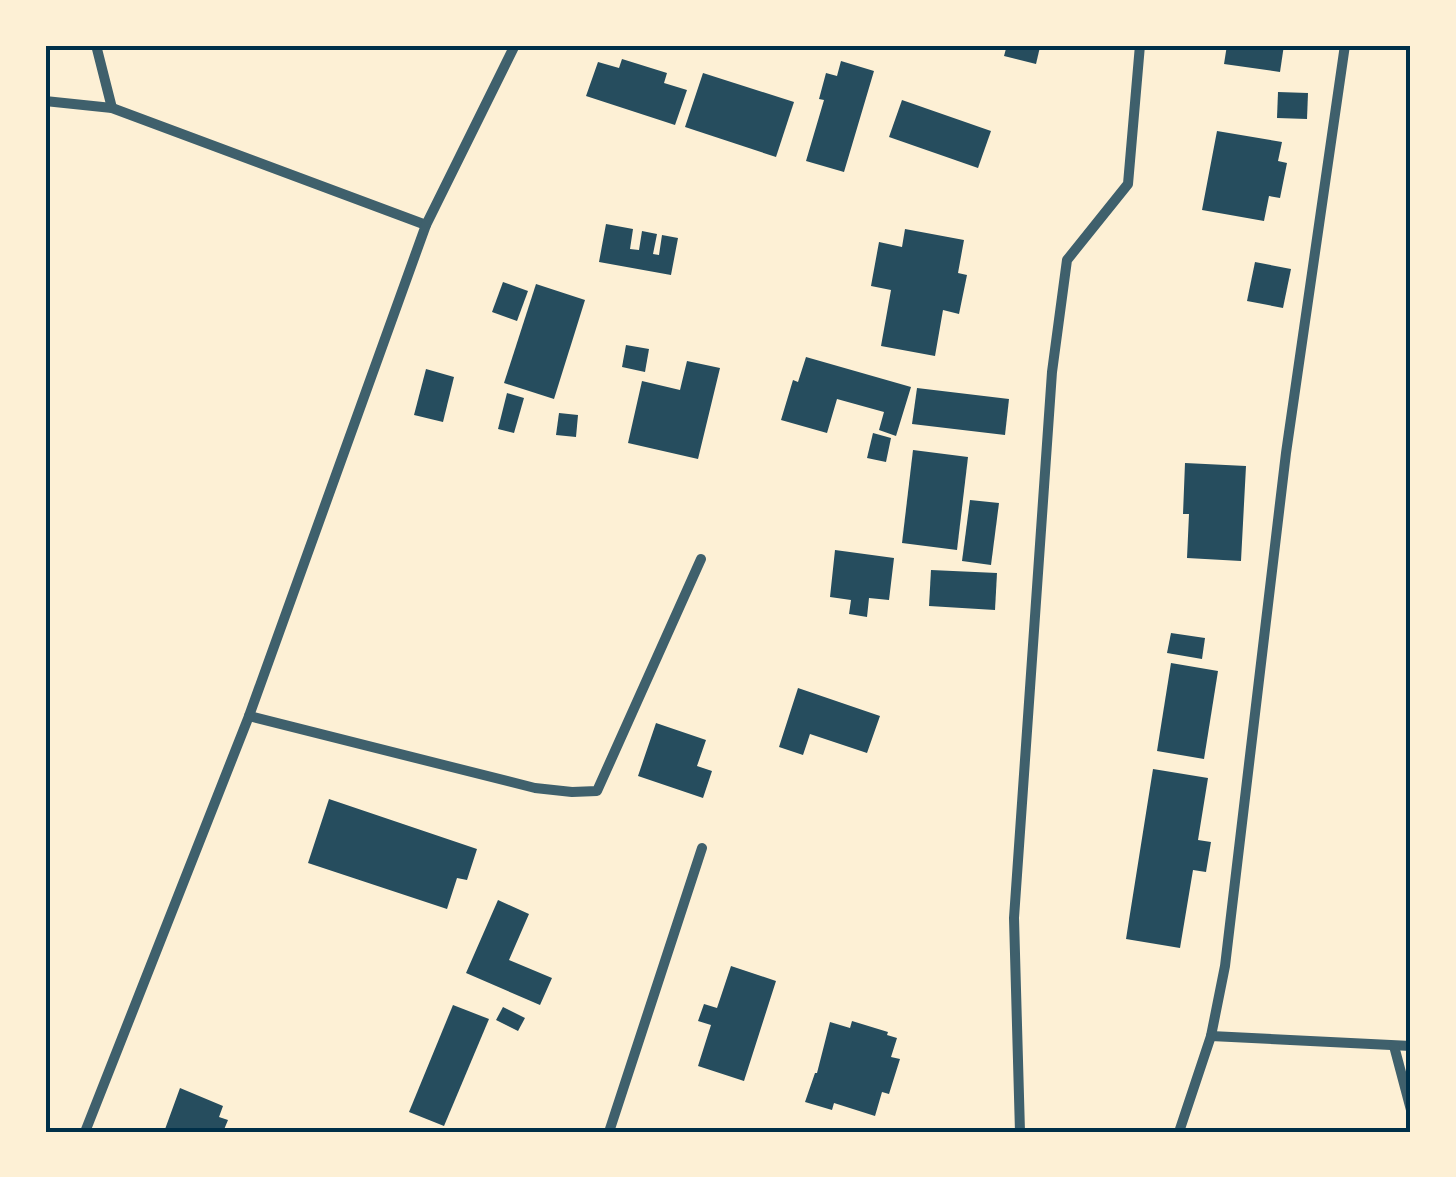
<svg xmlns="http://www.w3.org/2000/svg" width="1456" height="1177" viewBox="0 0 1456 1177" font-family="'Fira Sans Condensed',sans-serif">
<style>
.building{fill:#264d5e}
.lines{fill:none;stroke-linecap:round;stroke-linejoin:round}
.minor{stroke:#3f606c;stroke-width:10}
.neatline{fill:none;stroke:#003049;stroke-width:4}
</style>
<rect width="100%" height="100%" fill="#fdf0d5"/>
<g class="building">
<path d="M 1007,45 L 1040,47 L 1036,64 L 1004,56 Z"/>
<path d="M 1227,45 L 1284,45 L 1280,72 L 1224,64 Z"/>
<path d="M 622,59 L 667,73 L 664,83 L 687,90 L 675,125 L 586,96 L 598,62 L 619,68 Z"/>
<path d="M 841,61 L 874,71 L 844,172 L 806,161 L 824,100 L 819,99 L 826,73 L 837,76 Z"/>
<path d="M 703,73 L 794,102 L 776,157 L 685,127 Z"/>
<path d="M 1278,92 L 1308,93 L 1307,119 L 1277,118 Z"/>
<path d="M 902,100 L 991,131 L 978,168 L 889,137 Z"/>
<path d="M 1217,131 L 1282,142 L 1278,161 L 1287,163 L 1280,198 L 1269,196 L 1264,221 L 1202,210 Z"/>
<path d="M 606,224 L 633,229 L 630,249 L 639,250 L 642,231 L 657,234 L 653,254 L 659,255 L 662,235 L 678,238 L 671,275 L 599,262 Z"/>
<path d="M 905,229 L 964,240 L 958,273 L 967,275 L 959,314 L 943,310 L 935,356 L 881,346 L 891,290 L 871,286 L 879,242 L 902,247 Z"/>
<path d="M 1255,262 L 1291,269 L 1283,308 L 1247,301 Z"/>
<path d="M 503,282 L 528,291 L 517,321 L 492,312 Z"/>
<path d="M 536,284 L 585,300 L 554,399 L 504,383 Z"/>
<path d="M 626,345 L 649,349 L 645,372 L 622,367 Z"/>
<path d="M 806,357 L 911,387 L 896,436 L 879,430 L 884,412 L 837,399 L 827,433 L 781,420 L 793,380 L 798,382 Z"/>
<path d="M 687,361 L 720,368 L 698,459 L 628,443 L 642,381 L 680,390 Z"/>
<path d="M 426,369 L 454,377 L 443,422 L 414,415 Z"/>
<path d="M 917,388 L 1009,399 L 1005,435 L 912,424 Z"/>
<path d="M 507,393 L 524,398 L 514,433 L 498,429 Z"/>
<path d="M 559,413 L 578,415 L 576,437 L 556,435 Z"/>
<path d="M 873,433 L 891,438 L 886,462 L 867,458 Z"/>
<path d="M 913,450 L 968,457 L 957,550 L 902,543 Z"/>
<path d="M 1185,463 L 1246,466 L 1241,561 L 1187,558 L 1189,514 L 1183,514 Z"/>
<path d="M 970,500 L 999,503 L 991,565 L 962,561 Z"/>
<path d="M 835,550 L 894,558 L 889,600 L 869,598 L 867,617 L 849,614 L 851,600 L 830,597 Z"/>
<path d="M 931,570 L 997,573 L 995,610 L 929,606 Z"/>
<path d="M 1171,633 L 1205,638 L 1202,659 L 1167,653 Z"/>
<path d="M 1171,663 L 1218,671 L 1204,759 L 1157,751 Z"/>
<path d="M 798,688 L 880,716 L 867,753 L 810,734 L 803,755 L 779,747 Z"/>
<path d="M 656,723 L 706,740 L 697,766 L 712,771 L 703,798 L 638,776 Z"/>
<path d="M 1153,769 L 1208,778 L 1198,840 L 1211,842 L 1206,872 L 1193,870 L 1180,948 L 1126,939 Z"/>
<path d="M 329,799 L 477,849 L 467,880 L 457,878 L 447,909 L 308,863 Z"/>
<path d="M 498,900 L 529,914 L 509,960 L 552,978 L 540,1005 L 466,973 Z"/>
<path d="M 731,966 L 776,981 L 744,1081 L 698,1066 L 711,1025 L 698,1021 L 704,1004 L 717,1008 Z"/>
<path d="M 453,1005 L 489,1019 L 444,1126 L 409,1112 Z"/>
<path d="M 503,1007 L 525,1018 L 518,1031 L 496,1020 Z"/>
<path d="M 852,1021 L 888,1032 L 887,1035 L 897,1038 L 891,1057 L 900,1059 L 889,1094 L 882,1092 L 875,1116 L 834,1103 L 832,1110 L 805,1102 L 815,1073 L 817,1073 L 830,1022 L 850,1028 Z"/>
<path d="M 180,1088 L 223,1106 L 219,1117 L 228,1120 L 223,1132 L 164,1132 Z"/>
</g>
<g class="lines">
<g class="minor">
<path d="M 96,45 L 112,108"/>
<path d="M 45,101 L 112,108 L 426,225"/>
<path d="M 249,716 L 535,788 L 572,792 L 597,791 L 701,559"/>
<path d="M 1211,1036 L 1411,1046"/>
<path d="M 1394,1046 L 1411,1110"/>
<path d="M 85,1132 L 249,716 L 426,225 L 515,45"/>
<path d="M 609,1132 L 702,848"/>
<path d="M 1020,1132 L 1014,918 L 1052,372 L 1067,260 L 1128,184 L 1140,45"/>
<path d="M 1179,1132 L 1211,1036 L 1225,966 L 1286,453 L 1345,45"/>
</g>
</g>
<rect width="1456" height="1177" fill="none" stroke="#fdf0d5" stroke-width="95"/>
<rect x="48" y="48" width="1360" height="1082" class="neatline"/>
</svg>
